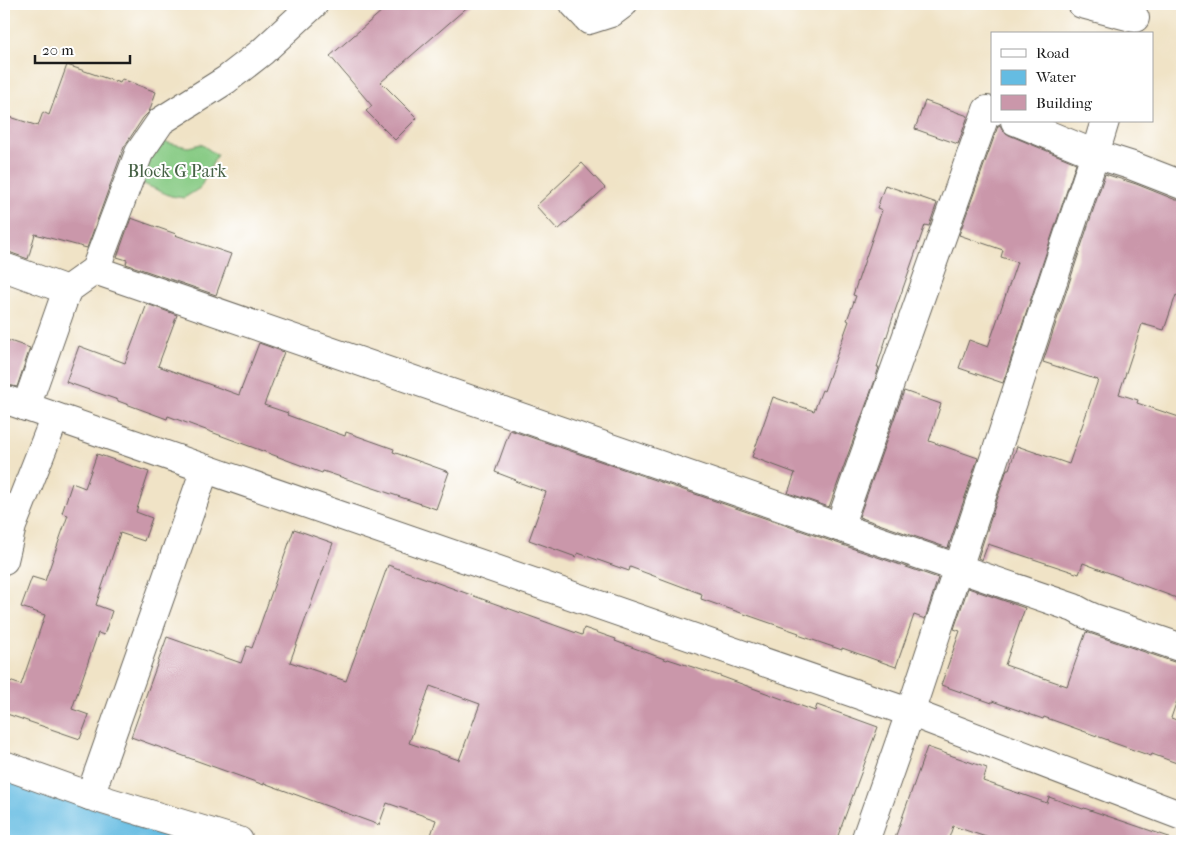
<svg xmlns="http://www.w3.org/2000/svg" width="1186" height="845" viewBox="0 0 1186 845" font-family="'IM FELL French Canon',serif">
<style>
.green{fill:#87cb84;stroke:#527450}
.water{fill:#65bce2;stroke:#406c7f}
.building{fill:#ca97aa;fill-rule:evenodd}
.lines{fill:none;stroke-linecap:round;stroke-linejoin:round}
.minor-casing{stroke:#666258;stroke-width:30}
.minor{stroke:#fff;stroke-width:28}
.labels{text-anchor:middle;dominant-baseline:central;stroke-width:4;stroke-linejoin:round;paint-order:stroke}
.park-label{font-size:18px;fill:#476246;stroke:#fff}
</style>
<rect width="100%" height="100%" fill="#fff"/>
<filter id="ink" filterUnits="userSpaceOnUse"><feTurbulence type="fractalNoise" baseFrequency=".02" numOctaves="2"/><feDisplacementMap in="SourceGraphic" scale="10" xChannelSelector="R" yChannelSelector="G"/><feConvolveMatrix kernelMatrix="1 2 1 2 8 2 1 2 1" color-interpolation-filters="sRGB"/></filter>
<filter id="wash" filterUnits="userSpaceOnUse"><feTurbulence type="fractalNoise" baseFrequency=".0096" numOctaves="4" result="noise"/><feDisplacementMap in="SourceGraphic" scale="20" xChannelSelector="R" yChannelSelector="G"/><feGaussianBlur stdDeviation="1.12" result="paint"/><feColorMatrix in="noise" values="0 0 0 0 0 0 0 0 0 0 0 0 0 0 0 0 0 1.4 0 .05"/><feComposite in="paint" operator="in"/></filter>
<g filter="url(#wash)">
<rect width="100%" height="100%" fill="#f0e3c6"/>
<path class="green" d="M 155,140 L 188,147 L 201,144 L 217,155 L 200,188 L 184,198 L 171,196 L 139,182 Z"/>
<path class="water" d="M 10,781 L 205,841 L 4,841 L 4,787 Z"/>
<g id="blocks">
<g class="building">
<path d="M 390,4 L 471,4 L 381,82 L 417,118 L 395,140 L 366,111 L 372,106 L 330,56 Z"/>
<path d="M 67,65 L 120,83 L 122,79 L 156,92 L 149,112 L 143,118 L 124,147 L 87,248 L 35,234 L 28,259 L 9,252 L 4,252 L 4,115 L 38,126 L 43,112 L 49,115 Z"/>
<path d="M 925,101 L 968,116 L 958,144 L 915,129 Z"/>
<path d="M 1000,125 L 1003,131 L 1009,135 L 1076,163 L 1003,383 L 959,368 L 969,340 L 988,347 L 1017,262 L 1001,257 L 1003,250 L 959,235 L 998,126 Z"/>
<path d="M 582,163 L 605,188 L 558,230 L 536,206 Z"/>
<path d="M 1105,174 L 1136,184 L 1176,200 L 1182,200 L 1182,298 L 1176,295 L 1164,330 L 1142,324 L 1119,394 L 1138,400 L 1137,403 L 1182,418 L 1182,600 L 1083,563 L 1079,574 L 988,544 L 982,560 L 978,558 L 1007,469 L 1009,469 L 1017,446 L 1069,464 L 1098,380 L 1043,362 Z"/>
<path d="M 885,185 L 937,203 L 929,226 L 925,225 L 894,314 L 877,367 L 879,367 L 875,380 L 829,507 L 788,493 L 795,473 L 752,457 L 773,397 L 814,411 L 822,390 L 824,391 L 849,321 L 847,320 L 856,296 L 853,295 L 882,210 L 877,208 Z"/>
<path d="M 131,218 L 176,234 L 175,235 L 231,254 L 216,295 L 126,264 L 127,260 L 117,257 Z"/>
<path d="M 147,304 L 177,315 L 158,366 L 239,395 L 259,343 L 284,352 L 264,405 L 288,413 L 287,415 L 345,436 L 346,432 L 394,449 L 393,452 L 449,472 L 436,509 L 323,471 L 322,473 L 168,416 L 167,419 L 118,401 L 118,400 L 66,382 L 79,346 L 125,363 Z"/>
<path d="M 4,339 L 30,348 L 17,387 L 4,384 Z"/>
<path d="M 904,391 L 941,404 L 929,441 L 978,458 L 948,548 L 859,517 Z"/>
<path d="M 510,430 L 938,578 L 925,619 L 914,615 L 896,667 L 842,648 L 842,650 L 798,635 L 799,633 L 701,599 L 702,594 L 630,567 L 629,571 L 578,553 L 576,557 L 529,540 L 546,492 L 515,481 L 516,480 L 495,472 Z"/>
<path d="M 97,454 L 149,472 L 136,512 L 152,518 L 144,541 L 120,533 L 96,605 L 112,611 L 104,635 L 98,633 L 72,709 L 89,715 L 80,739 L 4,713 L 4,679 L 21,685 L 45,615 L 21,607 L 32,577 L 45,581 L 68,515 L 62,513 L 72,483 L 85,488 Z"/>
<path d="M 294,529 L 333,543 L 290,662 L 346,681 L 388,565 L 582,635 L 584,628 L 616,639 L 615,641 L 667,660 L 668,659 L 720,676 L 815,711 L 817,705 L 878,727 L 836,841 L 429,841 L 436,820 L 387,803 L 379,825 L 264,783 L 264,785 L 131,737 L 167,637 L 241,663 L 247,646 L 252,648 ZM 430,686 L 480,704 L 459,760 L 409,743 Z"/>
<path d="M 968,588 L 1025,608 L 1005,665 L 1067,686 L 1086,632 L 1177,663 L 1182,663 L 1182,686 L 1171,718 L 1182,722 L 1182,765 L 1152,754 L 1151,756 L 1108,741 L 1108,740 L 1044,717 L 1043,719 L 992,701 L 992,703 L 941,685 L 960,631 L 954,629 Z"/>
<path d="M 927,747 L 987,768 L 983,781 L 1047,803 L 1049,797 L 1083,809 L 1084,808 L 1169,837 L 1169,841 L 998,841 L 953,826 L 948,841 L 894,841 Z"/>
</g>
</g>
</g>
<g filter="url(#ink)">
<use href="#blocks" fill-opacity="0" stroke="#666258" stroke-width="1"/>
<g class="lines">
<g class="minor-casing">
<g id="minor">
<path d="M 574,4 L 589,20 L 611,13 L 623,4"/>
<path d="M 1082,4 L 1135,18"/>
<path d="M 1015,121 L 1095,154 L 1133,166 L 1182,185"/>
<path d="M 4,267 L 67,290 L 95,270 L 139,153 L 161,121 L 226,80 L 262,52 L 314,4"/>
<path d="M 95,270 L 839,527 L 1074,608 L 1085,614 L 1094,618 L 1182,648"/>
<path d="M 4,399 L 920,716 L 1182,816"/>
<path d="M 26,407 L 67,290"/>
<path d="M 839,527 L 987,110 L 992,112"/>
<path d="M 4,560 L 12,526 L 55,417"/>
<path d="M 4,765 L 90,796 L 239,841"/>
<path d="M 90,796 L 205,469"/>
<path d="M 865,841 L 910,713 L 1095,154 L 1105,121"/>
</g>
</g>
<use href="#minor" class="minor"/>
</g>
</g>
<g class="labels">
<g class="park-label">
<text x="177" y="171">Block G Park</text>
</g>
</g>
<rect width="1186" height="845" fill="none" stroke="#fff" stroke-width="20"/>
<rect x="991" y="32" width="162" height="90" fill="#ffffff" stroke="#a4a4a4"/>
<rect x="1001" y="49" width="25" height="8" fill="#ffffff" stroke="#a4a4a4"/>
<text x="1036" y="58" font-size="15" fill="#1c1c1c">Road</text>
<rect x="1001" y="70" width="25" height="15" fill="#65bce2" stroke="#a4a4a4"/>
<text x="1036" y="82" font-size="15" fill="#1c1c1c">Water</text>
<rect x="1001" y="95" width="25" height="15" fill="#ca97aa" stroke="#a4a4a4"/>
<text x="1036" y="108" font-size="15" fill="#1c1c1c">Building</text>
<path d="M35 55v8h95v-8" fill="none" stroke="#1c1c1c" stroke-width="2.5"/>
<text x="42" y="55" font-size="15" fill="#1c1c1c" stroke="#ffffff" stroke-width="4" paint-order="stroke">20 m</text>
</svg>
